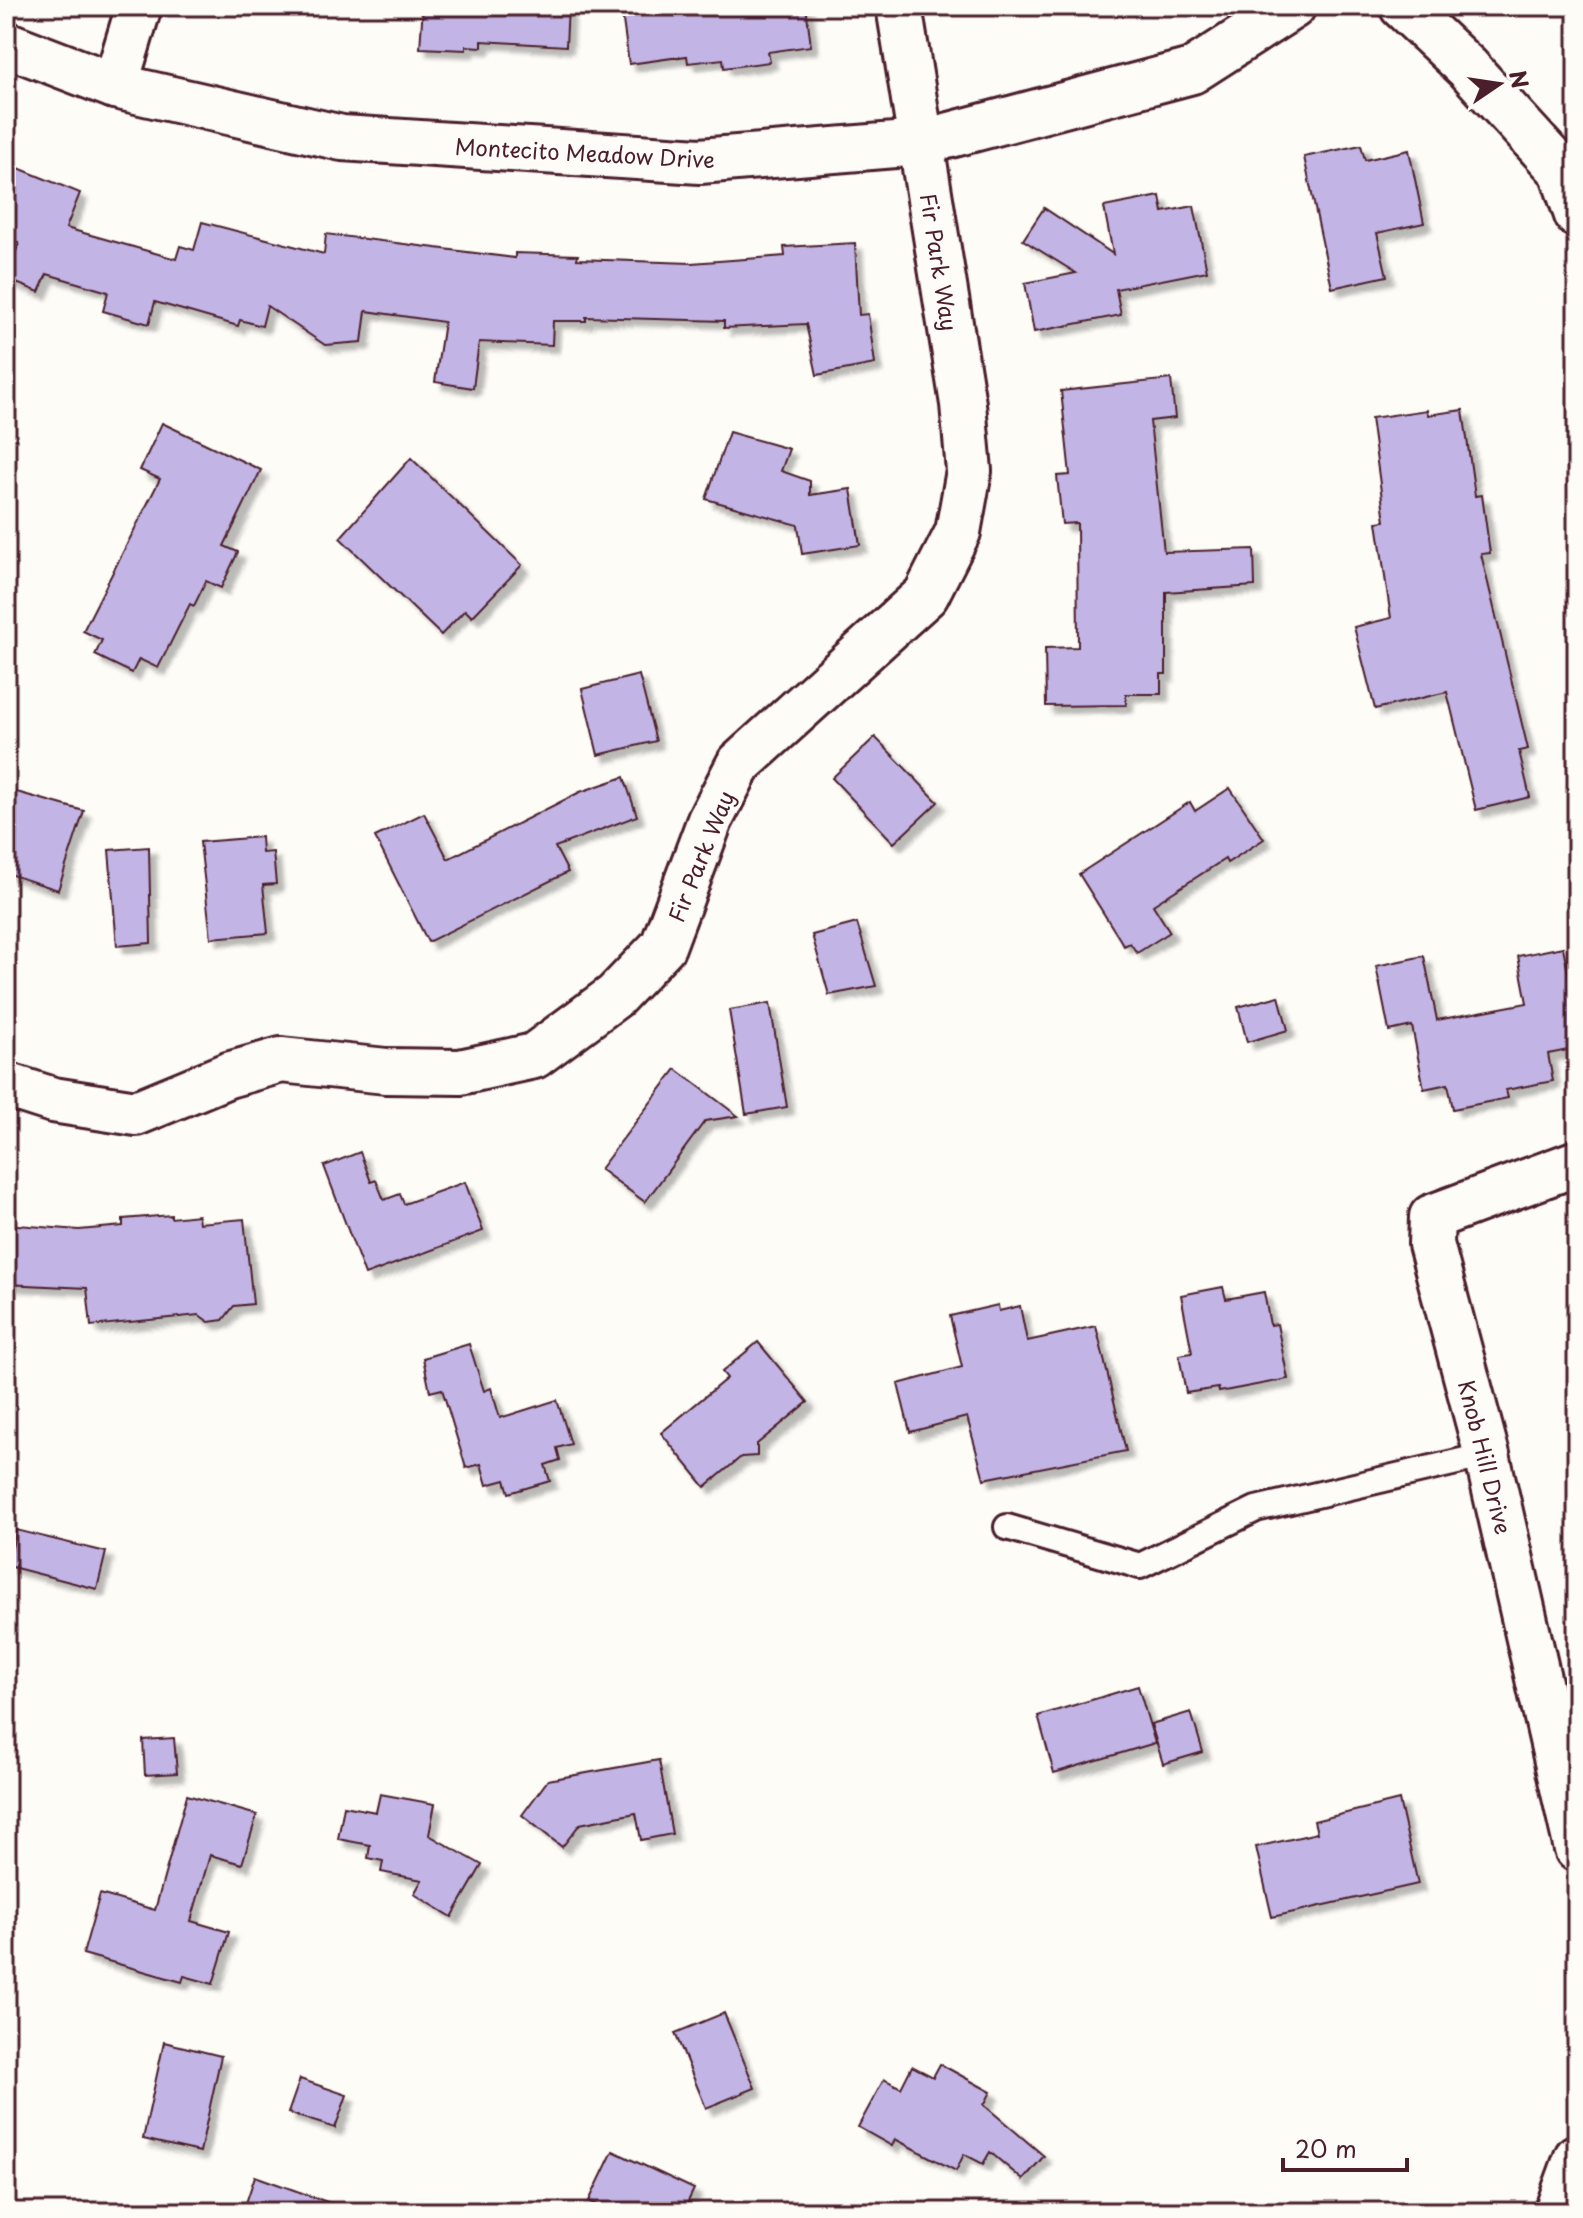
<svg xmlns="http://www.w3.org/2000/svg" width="1583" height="2218" viewBox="0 0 1583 2218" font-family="'Playpen Sans',sans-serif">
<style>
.building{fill:#c2b5e6;stroke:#4a1f2b;stroke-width:2;filter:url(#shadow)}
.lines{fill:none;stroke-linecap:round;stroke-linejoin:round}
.lane-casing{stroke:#4a1f2b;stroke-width:30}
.street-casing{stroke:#4a1f2b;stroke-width:50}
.lane{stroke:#fdfcf7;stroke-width:24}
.street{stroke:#fdfcf7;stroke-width:44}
.labels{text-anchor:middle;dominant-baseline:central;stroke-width:6;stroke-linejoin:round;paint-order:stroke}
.street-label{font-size:22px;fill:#4a1f2b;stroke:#fdfcf7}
</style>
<defs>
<filter id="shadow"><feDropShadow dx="7" dy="7" stdDeviation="2" flood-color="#0004"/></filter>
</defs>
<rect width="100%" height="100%" fill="#fdfcf7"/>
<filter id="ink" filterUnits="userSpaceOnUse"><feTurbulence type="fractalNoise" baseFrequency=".0125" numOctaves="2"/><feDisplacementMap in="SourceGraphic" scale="16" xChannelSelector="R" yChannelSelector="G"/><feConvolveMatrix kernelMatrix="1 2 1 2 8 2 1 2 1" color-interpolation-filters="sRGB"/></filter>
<g filter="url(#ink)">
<g class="building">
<path d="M 423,6 L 568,6 L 566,46 L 482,41 L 482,47 L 466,46 L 466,50 L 420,48 Z"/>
<path d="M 621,6 L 806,6 L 811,46 L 768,52 L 770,62 L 724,68 L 723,59 L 688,63 L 687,56 L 629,64 Z"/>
<path d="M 1361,145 L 1365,160 L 1409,150 L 1424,223 L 1377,233 L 1387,276 L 1332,288 L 1304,157 Z"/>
<path d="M 6,163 L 80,193 L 66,228 L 176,259 L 180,246 L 194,250 L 202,222 L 324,254 L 326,234 L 515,258 L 515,253 L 578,255 L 577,259 L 691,263 L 785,256 L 784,247 L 855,243 L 859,315 L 868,314 L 875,364 L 817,375 L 806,324 L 724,328 L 724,321 L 586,317 L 586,321 L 553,321 L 552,345 L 479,342 L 473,388 L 435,382 L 444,322 L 366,311 L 362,342 L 325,345 L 267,306 L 262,326 L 240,320 L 238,326 L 155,302 L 149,324 L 103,311 L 108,292 L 47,274 L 39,292 L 6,279 L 19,243 L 6,237 Z"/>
<path d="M 1160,196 L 1163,212 L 1194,206 L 1207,271 L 1116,289 L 1121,315 L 1034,332 L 1025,283 L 1076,273 L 1023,240 L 1044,208 L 1113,254 L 1104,207 Z"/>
<path d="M 1171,379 L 1175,418 L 1150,421 L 1164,552 L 1254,549 L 1255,586 L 1166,592 L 1166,674 L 1161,674 L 1161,694 L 1126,694 L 1126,705 L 1046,706 L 1045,648 L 1078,647 L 1077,523 L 1062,524 L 1057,476 L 1070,475 L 1061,391 Z"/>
<path d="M 1427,410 L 1428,415 L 1463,410 L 1475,496 L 1482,495 L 1490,553 L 1481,554 L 1528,749 L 1519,751 L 1530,797 L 1476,810 L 1447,692 L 1375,709 L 1354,627 L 1391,618 L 1377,522 L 1385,521 L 1371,418 Z"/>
<path d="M 162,423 L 261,470 L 224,546 L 238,552 L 221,588 L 206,581 L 194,606 L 190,604 L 158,668 L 139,659 L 132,673 L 95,655 L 102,640 L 83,631 L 160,479 L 140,470 Z"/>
<path d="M 729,432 L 789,449 L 781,471 L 810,481 L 810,495 L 851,489 L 860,545 L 802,554 L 798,525 L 706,499 Z"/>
<path d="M 411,458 L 522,565 L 472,617 L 465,610 L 441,635 L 340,538 Z"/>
<path d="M 639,675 L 656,741 L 598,755 L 582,689 Z"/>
<path d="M 875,737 L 938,802 L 894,843 L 832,778 Z"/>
<path d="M 624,777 L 637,816 L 555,847 L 568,872 L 428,942 L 375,837 L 424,813 L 448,859 L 580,792 Z"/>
<path d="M 1230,788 L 1264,839 L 1227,863 L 1225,859 L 1153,905 L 1170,932 L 1137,953 L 1130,943 L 1124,946 L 1079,874 L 1190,802 L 1195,811 Z"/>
<path d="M 6,789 L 84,811 L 58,890 L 6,873 Z"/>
<path d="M 261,837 L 262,853 L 273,852 L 276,884 L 263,885 L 268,933 L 211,938 L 200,842 Z"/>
<path d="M 149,847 L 151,943 L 117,946 L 109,850 Z"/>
<path d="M 857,923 L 876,986 L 829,995 L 812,935 Z"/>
<path d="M 1563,947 L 1577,1018 L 1577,1038 L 1571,1039 L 1573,1049 L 1548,1054 L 1553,1081 L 1506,1090 L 1508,1098 L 1453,1109 L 1448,1084 L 1424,1089 L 1412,1026 L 1389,1031 L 1376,966 L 1424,956 L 1437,1020 L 1527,1003 L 1518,956 Z"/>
<path d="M 1279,996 L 1288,1030 L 1247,1042 L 1238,1007 Z"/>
<path d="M 770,1003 L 787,1107 L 746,1114 L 729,1010 Z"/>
<path d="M 676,1069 L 738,1116 L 705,1121 L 645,1202 L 600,1169 Z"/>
<path d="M 360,1152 L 371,1182 L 376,1180 L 384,1200 L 400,1194 L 404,1204 L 465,1182 L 483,1231 L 365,1275 L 324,1166 Z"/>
<path d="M 171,1215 L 171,1218 L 198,1215 L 199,1223 L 244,1219 L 253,1304 L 234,1306 L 223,1320 L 209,1322 L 199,1315 L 91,1326 L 87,1288 L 6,1284 L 6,1224 L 79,1230 L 123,1226 L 123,1219 Z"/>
<path d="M 1223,1287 L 1226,1299 L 1264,1292 L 1270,1325 L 1277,1324 L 1288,1379 L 1219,1392 L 1218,1388 L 1186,1393 L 1179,1355 L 1192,1353 L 1181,1295 Z"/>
<path d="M 998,1305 L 999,1311 L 1020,1306 L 1027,1341 L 1096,1326 L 1126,1451 L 984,1479 L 967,1417 L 910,1432 L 898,1384 L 962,1367 L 950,1316 Z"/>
<path d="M 758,1342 L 808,1402 L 757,1444 L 757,1456 L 741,1457 L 705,1487 L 661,1433 L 727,1378 L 722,1372 Z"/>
<path d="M 469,1344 L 484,1391 L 491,1388 L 500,1418 L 557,1400 L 571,1444 L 557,1448 L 560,1460 L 545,1465 L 550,1481 L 509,1493 L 505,1480 L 487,1485 L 481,1464 L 466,1468 L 442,1389 L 430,1392 L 423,1358 Z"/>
<path d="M 16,1530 L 106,1552 L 97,1589 L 8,1566 Z"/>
<path d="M 1138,1686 L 1155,1743 L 1054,1773 L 1038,1716 Z"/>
<path d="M 1191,1712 L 1203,1752 L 1163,1764 L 1151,1724 Z"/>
<path d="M 174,1738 L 177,1773 L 145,1775 L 143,1740 Z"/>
<path d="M 659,1760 L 672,1834 L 641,1840 L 636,1813 L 580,1824 L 562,1847 L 522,1815 L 548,1780 Z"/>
<path d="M 380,1794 L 435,1804 L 429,1835 L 482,1865 L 452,1917 L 414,1894 L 422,1880 L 381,1872 L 383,1861 L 368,1858 L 370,1845 L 338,1839 L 344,1806 L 376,1812 Z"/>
<path d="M 187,1795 L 257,1815 L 242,1864 L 210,1855 L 191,1921 L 229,1932 L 213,1984 L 184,1976 L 182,1982 L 83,1954 L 100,1894 L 155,1910 Z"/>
<path d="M 1399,1800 L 1418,1884 L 1272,1917 L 1256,1847 L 1317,1833 L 1314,1821 Z"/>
<path d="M 724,2013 L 755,2088 L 706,2108 L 675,2033 Z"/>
<path d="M 164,2042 L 221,2056 L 200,2152 L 143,2139 Z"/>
<path d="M 940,2064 L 991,2092 L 984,2105 L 1044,2156 L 1023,2180 L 990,2152 L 983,2164 L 964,2154 L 956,2171 L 895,2139 L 892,2146 L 858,2127 L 884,2079 L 901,2088 L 912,2066 L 933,2077 Z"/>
<path d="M 300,2079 L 347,2095 L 335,2128 L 288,2113 Z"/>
<path d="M 613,2151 L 694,2189 L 683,2212 L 612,2212 L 589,2201 Z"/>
<path d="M 255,2176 L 344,2208 L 344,2212 L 243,2212 Z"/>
</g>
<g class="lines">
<g class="lane-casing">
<path id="lane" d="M 1007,1527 L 1140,1566 L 1256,1509 L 1487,1455"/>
</g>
<g class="street-casing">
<g id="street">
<path d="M 1402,6 L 1468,68 L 1562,171 L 1577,215"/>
<path d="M 6,44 L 115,86 L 342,138 L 700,161 L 920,143 L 1192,71 L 1293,6"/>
<path d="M 115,86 L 139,6"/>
<path d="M 6,1085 L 53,1100 L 136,1113 L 228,1075 L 281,1060 L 386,1071 L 460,1072 L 534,1056 L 615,996 L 663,946 L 710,820 L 739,764 L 926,595 L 958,532 L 969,471 L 963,404 L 899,6"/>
<path d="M 1577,1163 L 1432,1217 L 1431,1244 L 1487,1455 L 1577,1849"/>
<path d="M 1557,2212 L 1577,2157"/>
</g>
</g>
<use href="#lane" class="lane"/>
<use href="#street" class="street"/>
</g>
</g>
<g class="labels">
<g class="street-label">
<text transform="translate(585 152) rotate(3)">Montecito Meadow Drive</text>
<text transform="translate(940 262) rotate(81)">Fir Park Way</text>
<text transform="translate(700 856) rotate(-68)">Fir Park Way</text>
<text transform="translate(1486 1457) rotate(76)">Knob Hill Drive</text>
</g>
</g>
<rect width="1583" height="2218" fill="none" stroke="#fdfcf7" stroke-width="32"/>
<rect x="16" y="16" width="1551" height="2186" fill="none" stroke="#4a1f2b" stroke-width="3" filter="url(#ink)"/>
<g transform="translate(1499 84) rotate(77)" stroke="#fdfcf7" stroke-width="6" paint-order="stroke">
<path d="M0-6L14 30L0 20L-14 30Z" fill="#4a1f2b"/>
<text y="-12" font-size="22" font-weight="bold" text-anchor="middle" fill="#4a1f2b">N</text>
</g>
<path d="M1283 2158v12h124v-12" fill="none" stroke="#4a1f2b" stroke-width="4"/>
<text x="1295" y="2158" font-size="24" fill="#4a1f2b" stroke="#fdfcf7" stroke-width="6" paint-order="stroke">20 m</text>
</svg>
